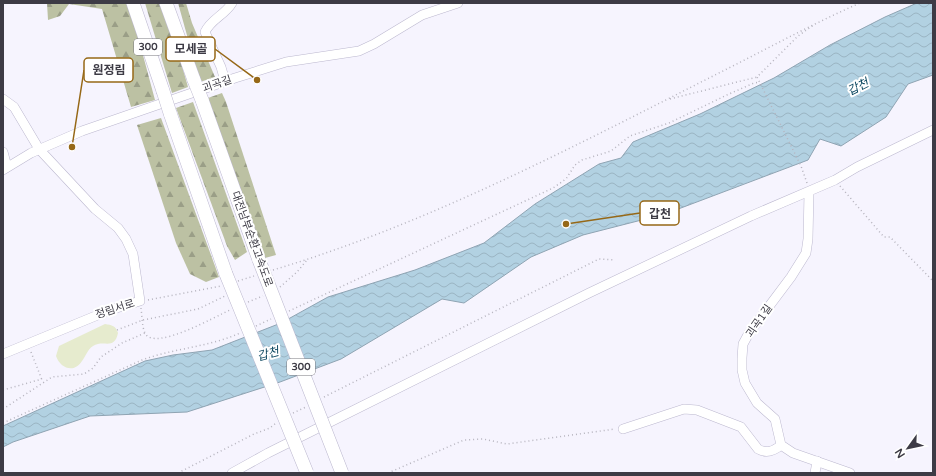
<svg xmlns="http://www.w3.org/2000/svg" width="936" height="476" viewBox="0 0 936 476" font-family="'Varela Round','Noto Sans KR',sans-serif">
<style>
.forest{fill:url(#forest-firs)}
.pitch{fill:#e6ebce}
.water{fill:url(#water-waves);stroke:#8fa4b3}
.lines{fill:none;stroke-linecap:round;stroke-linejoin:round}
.minor-casing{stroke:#bcb8cf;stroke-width:10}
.highway-casing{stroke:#bcb8cf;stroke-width:14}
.path{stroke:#b6b4be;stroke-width:1.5;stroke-dasharray:1 3;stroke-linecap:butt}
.minor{stroke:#fff;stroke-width:9}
.highway{stroke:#fff;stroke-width:13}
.highway-bridge-casing{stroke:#bcb8cf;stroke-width:14;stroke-linecap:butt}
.highway-bridge{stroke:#fff;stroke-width:13}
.labels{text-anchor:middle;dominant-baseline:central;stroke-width:4;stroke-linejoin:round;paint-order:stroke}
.shield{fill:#fff;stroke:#77767d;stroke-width:1}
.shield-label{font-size:10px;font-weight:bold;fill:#3d3b45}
.street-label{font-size:11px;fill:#3d3b45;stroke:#fff}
.water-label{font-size:12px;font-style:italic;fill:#09455e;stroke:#fff}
.leader{fill:none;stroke:#966817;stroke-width:1.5}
.callout-dot{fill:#966817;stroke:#fff;stroke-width:1.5}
.callout{fill:#fff;stroke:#966817;stroke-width:1.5}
.callout-label{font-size:12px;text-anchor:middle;font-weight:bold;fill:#3d3b45}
</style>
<defs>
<pattern id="forest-firs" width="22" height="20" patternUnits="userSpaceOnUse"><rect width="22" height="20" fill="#bcc1a3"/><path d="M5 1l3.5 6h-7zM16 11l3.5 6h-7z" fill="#9a9e87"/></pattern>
<pattern id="water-waves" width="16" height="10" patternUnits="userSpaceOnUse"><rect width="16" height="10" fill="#b2d1e2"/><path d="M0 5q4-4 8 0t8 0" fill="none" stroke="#9ab4c3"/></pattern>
</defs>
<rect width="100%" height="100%" fill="#f6f4fe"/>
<g class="forest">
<path d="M 47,3 L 129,3 L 155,100 L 131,107 L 102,9 L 69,4 L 60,16 L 48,20 Z"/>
<path d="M 145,3 L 164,3 L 188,87 L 172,93 Z"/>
<path d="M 178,3 L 186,3 L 192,23 L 215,77 L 200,82 Z"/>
<path d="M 222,93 L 226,102 L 276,255 L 265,258 L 208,98 Z"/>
<path d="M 193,102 L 247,252 L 235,260 L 227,246 L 176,108 Z"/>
<path d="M 161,118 L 219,277 L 206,282 L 190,274 L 176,243 L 137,125 Z"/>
</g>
<path class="pitch" d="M 105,324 C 112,325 116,326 118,333 C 114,351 104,339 93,346 C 87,350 86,356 82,361 C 74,374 60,368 56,356 L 59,346 Z"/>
<path class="water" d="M 917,3 L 933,3 L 933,75 L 908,84 L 886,117 L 841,146 L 820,139 L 808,160 L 665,214 L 583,235 L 531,257 L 464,303 L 442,299 L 341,359 L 280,382 L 187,412 L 90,416 L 13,442 L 3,447 L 3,426 L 145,361 L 173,355 L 212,350 L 281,323 L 328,297 L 415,270 L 484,243 L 535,204 L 599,164 L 621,158 L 633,142 L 700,114 L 774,78 L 830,45 L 885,17 Z"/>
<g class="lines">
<g class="minor-casing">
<g id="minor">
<path d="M 225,81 L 221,67 L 205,32 C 211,19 225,15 232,3"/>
<path d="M 3,99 L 14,107 L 39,149 L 95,209 L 118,228 L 126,239 L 133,254 L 140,301 L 110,310 L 3,354"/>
<path d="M 3,152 L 7,167"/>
<path d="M 3,170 L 31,153 L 82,131 L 235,78 L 286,62 L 359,51 L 374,44 L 422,15 L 458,3"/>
<path d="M 809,192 L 808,239 L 806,253 L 791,277 L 749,333 L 743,344 L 742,358 L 742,370 L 745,383 L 757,403 L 775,419 L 781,445 L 793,453 L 850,473"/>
<path d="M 623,429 L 684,409 L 697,410 L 741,427 L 758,449 C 767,454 774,451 781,445"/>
<path d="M 232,473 L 268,453 L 589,293 L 751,216 L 835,180 L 857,167 L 933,130"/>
<path d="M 815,473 L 817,461"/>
</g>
</g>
<g class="highway-casing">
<g id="highway">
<path d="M 133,3 L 163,91"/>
<path d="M 166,3 L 194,80"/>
<path d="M 202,100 L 259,260"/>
<path d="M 170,113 L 226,274"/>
</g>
</g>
<g class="path">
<path d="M 670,99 L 757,77"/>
<path d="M 807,183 L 801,166 L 757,77 L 798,36 L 815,24"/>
<path d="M 840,186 L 884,237 L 890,237 L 933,281"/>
<path d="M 273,270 C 427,224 571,148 715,75 C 763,51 810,25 860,3"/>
<path d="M 238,281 L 254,276"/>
<path d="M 280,287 L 297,272 L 307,260"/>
<path d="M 148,300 L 221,286"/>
<path d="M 248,302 L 263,296"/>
<path d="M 141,308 C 142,315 142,327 145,333 C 154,352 216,316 230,310"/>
<path d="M 289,311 L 553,188 L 566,179 L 575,165 L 582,160 L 611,151 L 630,136 L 669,123 L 729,94 L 754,83 L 760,82"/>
<path d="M 256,326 L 271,319"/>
<path d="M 117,330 L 143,320 L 198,309 L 225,296"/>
<path d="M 31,352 L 42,380"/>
<path d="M 3,390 L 42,379"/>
<path d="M 324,397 L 593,262 L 599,259 L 615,260"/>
<path d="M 3,409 L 52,377 L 84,374 L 93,368 L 101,357 L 122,343 L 145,333"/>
<path d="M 293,413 L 306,407"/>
<path d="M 3,423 L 142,360 C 175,348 209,347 240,333"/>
<path d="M 178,473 L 254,434 L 270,428 L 276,423"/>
<path d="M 388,473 L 464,440 L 483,439 L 507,444 L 615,429"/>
</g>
<use href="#minor" class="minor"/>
<use href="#highway" class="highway"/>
<g class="highway-bridge-casing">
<g id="highway-bridge">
<path d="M 194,80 L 202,100"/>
<path d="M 163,91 L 170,113"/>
<path d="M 259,260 L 342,473"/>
<path d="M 226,274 L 307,473"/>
</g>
</g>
<use href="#highway-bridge" class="highway-bridge"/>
</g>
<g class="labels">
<g class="shield">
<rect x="134" y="39" width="28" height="16" rx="3"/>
<rect x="287" y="359" width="28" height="16" rx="3"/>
</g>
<g class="shield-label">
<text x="148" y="47">300</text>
<text x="301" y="367">300</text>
</g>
<g class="street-label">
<text transform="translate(217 84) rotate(-19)">괴곡길</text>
<text transform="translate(252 239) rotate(70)">대전남부순환고속도로</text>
<text transform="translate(115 309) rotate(-18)">정림서로</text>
<text transform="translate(759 321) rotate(-55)">괴곡1길</text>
</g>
<g class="water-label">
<text transform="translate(858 87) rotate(-27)">갑천</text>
<text transform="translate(268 354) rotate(-15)">갑천</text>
</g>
</g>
<path class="leader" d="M257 80L215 49M72 147L84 70M566 224L640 213"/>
<g class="callout-dot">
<circle cx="257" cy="80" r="4"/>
<circle cx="72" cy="147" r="4"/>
<circle cx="566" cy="224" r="4"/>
</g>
<g class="callout">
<rect x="166" y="37" width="49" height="24" rx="4"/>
<rect x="84" y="58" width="49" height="24" rx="4"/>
<rect x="640" y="201" width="39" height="24" rx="4"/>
</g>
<g class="callout-label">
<text x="191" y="53">모세골</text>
<text x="109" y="74">원정림</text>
<text x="660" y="218">갑천</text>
</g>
<rect width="936" height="476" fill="none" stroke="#3d3b45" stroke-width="8"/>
<g transform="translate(908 448) rotate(237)" stroke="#ffffff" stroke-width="3" paint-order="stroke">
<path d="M0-3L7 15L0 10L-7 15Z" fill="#3d3b45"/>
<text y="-6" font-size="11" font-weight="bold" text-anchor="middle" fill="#3d3b45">N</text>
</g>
</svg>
